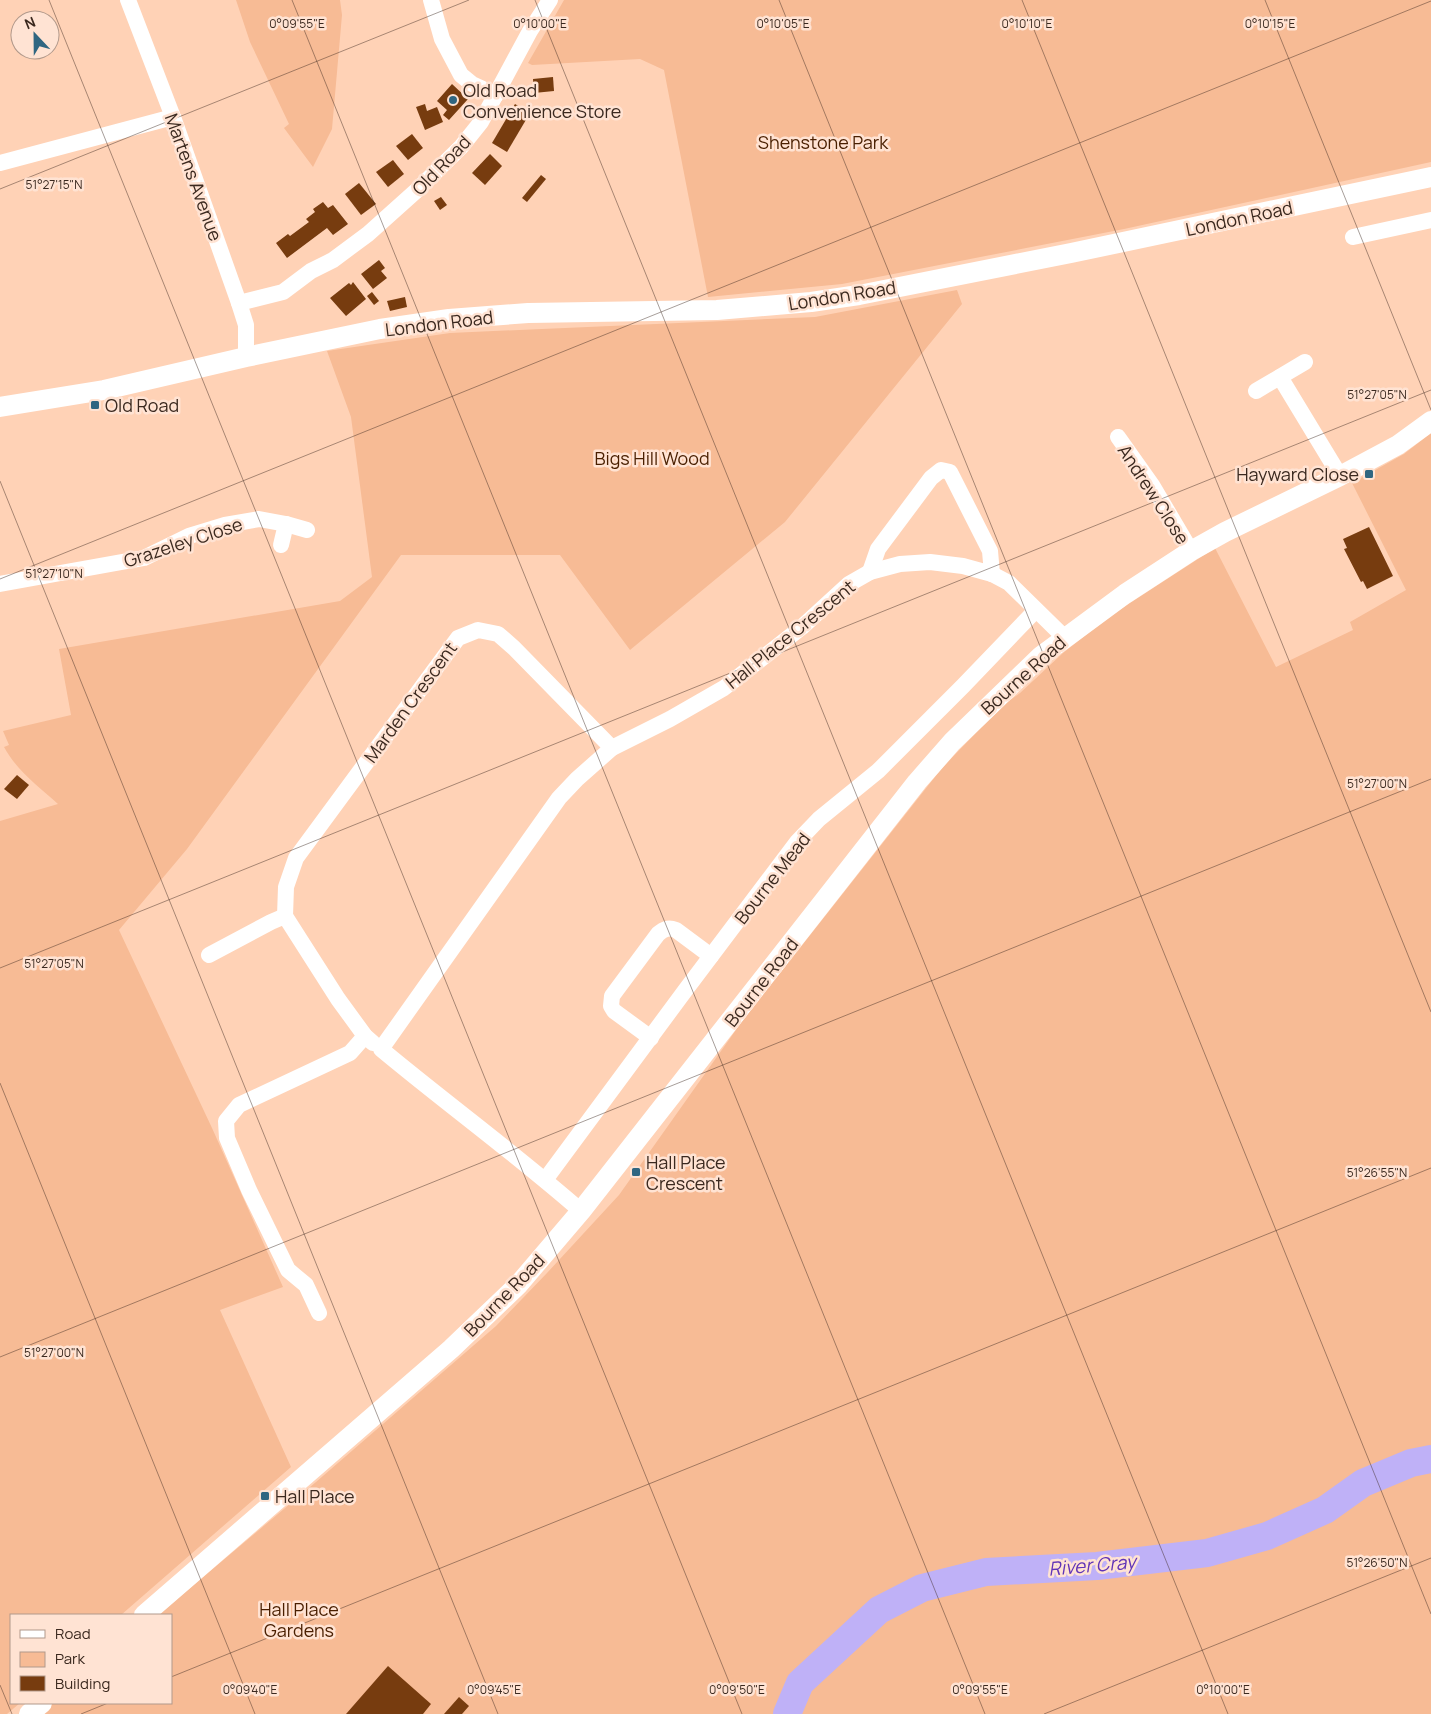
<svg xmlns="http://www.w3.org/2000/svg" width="1431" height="1714" viewBox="0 0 1431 1714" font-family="Manrope,sans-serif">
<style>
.green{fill:#f7bb95}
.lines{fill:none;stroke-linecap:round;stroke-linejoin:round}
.river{stroke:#bfb1f7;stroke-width:28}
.building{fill:#773c0f}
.minor{stroke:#fff;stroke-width:16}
.major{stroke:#fff;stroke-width:20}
.ticks{fill:none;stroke:#3b291f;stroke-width:1;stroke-opacity:0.45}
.poi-dot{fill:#306681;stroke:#ffe3d3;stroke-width:2}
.labels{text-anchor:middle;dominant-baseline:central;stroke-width:5;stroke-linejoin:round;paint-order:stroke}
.poi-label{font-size:18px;fill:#3b291f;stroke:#ffe3d3;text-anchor:start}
.park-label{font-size:18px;fill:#4a1f00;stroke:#ffe3d3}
.street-label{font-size:18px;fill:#3b291f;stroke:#ffe3d3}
.water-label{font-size:19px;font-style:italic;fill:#6134b7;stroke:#ffe3d3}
.ticks-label{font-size:12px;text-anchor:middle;fill:#3b291f;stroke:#ffe3d3;stroke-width:5;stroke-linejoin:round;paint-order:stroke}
</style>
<rect width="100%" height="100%" fill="#ffd2b6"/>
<g class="green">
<path d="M 236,0 L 340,0 L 342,15 L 332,129 L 313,167 L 284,128 L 289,124 L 250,42 Z"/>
<path d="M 564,0 L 1431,0 L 1431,162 L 1124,229 L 842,284 L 708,297 L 664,70 L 640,59 L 532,65 L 528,63 Z"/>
<path d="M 957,290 L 962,304 L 785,522 L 630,650 L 560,555 L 401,555 L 187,849 L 119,930 L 212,1128 L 283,1287 L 220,1310 L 291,1467 L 121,1615 L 11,1615 L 11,1703 L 20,1703 L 7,1714 L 0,1714 L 0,821 L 58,804 C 38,786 17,771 4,747 L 9,745 L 3,731 L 71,715 L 59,649 L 340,601 L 372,577 L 351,417 L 327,351 L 450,333 L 815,317 Z"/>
<path d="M 1431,433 L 1431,1714 L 40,1714 L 53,1703 L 171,1703 L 171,1615 L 158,1615 L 316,1482 L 496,1326 L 547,1273 L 619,1195 L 743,1020 L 942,768 L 1002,706 L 1020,693 L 1063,653 L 1110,616 L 1215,548 L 1276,667 L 1353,630 L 1350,622 L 1406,590 L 1352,483 L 1404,454 Z"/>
</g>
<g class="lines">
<path class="river" d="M 787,1714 L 800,1683 L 879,1610 L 922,1588 L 986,1572 L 1097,1566 L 1207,1553 L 1267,1536 L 1325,1510 L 1363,1483 L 1411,1463 L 1431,1459"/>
</g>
<g class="building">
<path d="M 553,77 L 554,91 L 534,93 L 533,79 Z"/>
<path d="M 452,84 L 468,99 L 449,120 L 443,115 L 447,110 L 437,101 Z"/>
<path d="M 425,104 L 427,111 L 437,107 L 443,122 L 425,130 L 416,107 Z"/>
<path d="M 515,104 L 530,113 L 507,152 L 492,143 Z"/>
<path d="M 412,134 L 423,148 L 408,160 L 396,146 Z"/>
<path d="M 490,154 L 502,166 L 485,185 L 472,173 Z"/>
<path d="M 393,160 L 404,174 L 388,187 L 376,172 Z"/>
<path d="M 541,175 L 546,179 L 527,202 L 522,198 Z"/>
<path d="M 359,183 L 376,204 L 361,215 L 345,194 Z"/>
<path d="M 441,197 L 447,205 L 440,210 L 434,201 Z"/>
<path d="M 323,202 L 328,208 L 333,205 L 348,224 L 333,235 L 327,228 L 287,258 L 276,243 L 288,234 L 290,236 L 309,222 L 306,219 L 315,212 L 313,209 Z"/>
<path d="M 379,260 L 385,268 L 381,271 L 387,278 L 373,289 L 361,274 Z"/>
<path d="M 353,282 L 366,299 L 346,316 L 330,298 L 349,283 L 351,285 Z"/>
<path d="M 372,292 L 379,301 L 374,305 L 367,296 Z"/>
<path d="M 405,297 L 407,307 L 390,311 L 387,301 Z"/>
<path d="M 1369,527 L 1393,576 L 1367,589 L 1363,581 L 1361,582 L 1344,549 L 1347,548 L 1343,539 Z"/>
<path d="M 17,775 L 29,785 L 17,799 L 4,789 Z"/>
<path d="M 388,1666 L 431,1704 L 423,1714 L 346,1714 Z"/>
<path d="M 459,1697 L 469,1706 L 462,1714 L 444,1714 Z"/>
</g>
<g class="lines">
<g class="minor">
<path d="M 128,0 L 173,117 L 239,303 L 246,325 L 246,357"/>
<path d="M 431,0 L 442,39 L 461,75 L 472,84 L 496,95"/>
<path d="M 0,163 L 173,117"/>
<path d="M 1353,237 L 1431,220"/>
<path d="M 239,303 L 283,292 L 311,271 L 333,260 L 368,234 L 416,191 L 461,147 L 481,122 L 530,31 L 550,0"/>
<path d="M 1280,377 L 1340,476"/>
<path d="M 1256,391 L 1305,362"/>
<path d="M 1118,437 L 1152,485 L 1191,551"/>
<path d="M 281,545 L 286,524"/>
<path d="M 870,572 L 878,549 L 931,478 L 941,470 L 950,472 L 990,551 L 992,574"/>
<path d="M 0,584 L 144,558 L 189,536 L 225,525 L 259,519 L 286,524 L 307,530"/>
<path d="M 285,916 L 286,887 L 296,858 L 458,638 L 478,630 L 498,634 L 514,648 L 612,748"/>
<path d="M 209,955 L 271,922 L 285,916 L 338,999 L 365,1036 L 373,1043"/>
<path d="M 651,1038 L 614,1011 L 611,1006 L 612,996 L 658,934 C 664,929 668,927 676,930 L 711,956"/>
<path d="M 545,1180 L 687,988 L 797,842 L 819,819 L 878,771 L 963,686 L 1036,610"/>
<path d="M 581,1211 C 516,1154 447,1104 381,1049 L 559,798 L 577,779 L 612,748 L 670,719 L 724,688 L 802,627 L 849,584 L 870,572 L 900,564 L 930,562 L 963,566 L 992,574 L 1009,583 L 1065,638"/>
<path d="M 319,1313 L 306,1285 L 288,1270 L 249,1190 L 227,1138 L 226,1121 L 239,1105 L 350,1053 L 365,1036"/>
</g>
<g class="major">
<path d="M 0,407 L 104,390 L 246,357 L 380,329 L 449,319 L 528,313 L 717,310 L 811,302 L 859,295 L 1071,253 L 1431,177"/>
<path d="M 144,1615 L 451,1349 L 518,1285 L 581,1211 L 917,782 L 952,742 L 1041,656 L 1125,594 L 1191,551 L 1225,532 L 1340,476 L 1398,445 L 1431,421"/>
<path d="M 29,1714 L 42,1703"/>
</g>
</g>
<path class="ticks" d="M 49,0 L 742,1714M 292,0 L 985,1714M 535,0 L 1228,1714M 779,0 L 1431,1614M 1022,0 L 1431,1012M 1265,0 L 1431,410M 0,189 L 469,0M 0,481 L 498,1714M 0,579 L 1431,1M 0,968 L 1431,390M 0,1083 L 255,1714M 0,1357 L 1431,779M 171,1677 L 1431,1168M 0,1685 L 12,1714M 81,1714 L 108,1703M 1044,1714 L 1431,1558"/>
<g class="poi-dot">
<circle cx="453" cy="100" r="5"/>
<rect x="90" y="400" width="10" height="10" rx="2.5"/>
<rect x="1364" y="469" width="10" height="10" rx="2.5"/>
<rect x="631" y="1167" width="10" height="10" rx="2.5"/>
<rect x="260" y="1491" width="10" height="10" rx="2.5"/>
</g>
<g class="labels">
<g class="poi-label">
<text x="463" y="90">Old Road<tspan x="463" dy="21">Convenience Store</tspan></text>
<text x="105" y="405">Old Road</text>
<text x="1359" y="474" text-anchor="end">Hayward Close</text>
<text x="646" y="1162">Hall Place<tspan x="646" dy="21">Crescent</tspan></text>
<text x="275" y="1496">Hall Place</text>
</g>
<g class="park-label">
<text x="823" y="142">Shenstone Park</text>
<text x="652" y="458">Bigs Hill Wood</text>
<text x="299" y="1609">Hall Place<tspan x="299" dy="21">Gardens</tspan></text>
</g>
<g class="street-label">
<text transform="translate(441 165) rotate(-46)">Old Road</text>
<text transform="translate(194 177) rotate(70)">Martens Avenue</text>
<text transform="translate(1239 218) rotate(-12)">London Road</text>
<text transform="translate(842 295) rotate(-9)">London Road</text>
<text transform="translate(439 323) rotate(-7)">London Road</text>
<text transform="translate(1154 494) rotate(57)">Andrew Close</text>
<text transform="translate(183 542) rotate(-18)">Grazeley Close</text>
<text transform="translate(790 634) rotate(-39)">Hall Place Crescent</text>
<text transform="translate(1023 675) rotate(-42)">Bourne Road</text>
<text transform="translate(410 702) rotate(-54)">Marden Crescent</text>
<text transform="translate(772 878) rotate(-52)">Bourne Mead</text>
<text transform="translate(761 982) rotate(-52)">Bourne Road</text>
<text transform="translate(504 1295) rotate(-46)">Bourne Road</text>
</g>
<g class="water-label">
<text transform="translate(1092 1565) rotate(-5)">River Cray</text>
</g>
</g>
<g class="ticks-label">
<text x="297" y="28">0°09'55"E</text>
<text x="540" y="28">0°10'00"E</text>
<text x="783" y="28">0°10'05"E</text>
<text x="1027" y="28">0°10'10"E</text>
<text x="1270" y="28">0°10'15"E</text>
<text x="54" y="189">51°27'15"N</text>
<text x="1377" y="399">51°27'05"N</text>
<text x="54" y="578">51°27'10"N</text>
<text x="1377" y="788">51°27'00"N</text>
<text x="54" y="968">51°27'05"N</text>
<text x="1377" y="1177">51°26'55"N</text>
<text x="54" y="1357">51°27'00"N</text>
<text x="1377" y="1567">51°26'50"N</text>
<text x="250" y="1694">0°09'40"E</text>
<text x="494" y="1694">0°09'45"E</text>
<text x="737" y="1694">0°09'50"E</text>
<text x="980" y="1694">0°09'55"E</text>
<text x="1223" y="1694">0°10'00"E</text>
</g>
<rect x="10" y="1614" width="162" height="90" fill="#ffe3d3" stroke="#b1998b"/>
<rect x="20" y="1630" width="25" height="8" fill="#ffffff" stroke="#b1998b"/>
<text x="55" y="1639" font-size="15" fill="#3b291f">Road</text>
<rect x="20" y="1652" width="25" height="15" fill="#f7bb95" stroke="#b1998b"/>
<text x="55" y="1664" font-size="15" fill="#3b291f">Park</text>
<rect x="20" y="1676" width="25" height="15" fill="#773c0f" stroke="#b1998b"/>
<text x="55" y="1689" font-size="15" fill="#3b291f">Building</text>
<g transform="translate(35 35) rotate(338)"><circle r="24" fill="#ffe3d3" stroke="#b1998b"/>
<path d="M0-4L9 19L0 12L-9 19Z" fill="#306681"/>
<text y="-8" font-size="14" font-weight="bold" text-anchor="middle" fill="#3b291f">N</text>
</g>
</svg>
